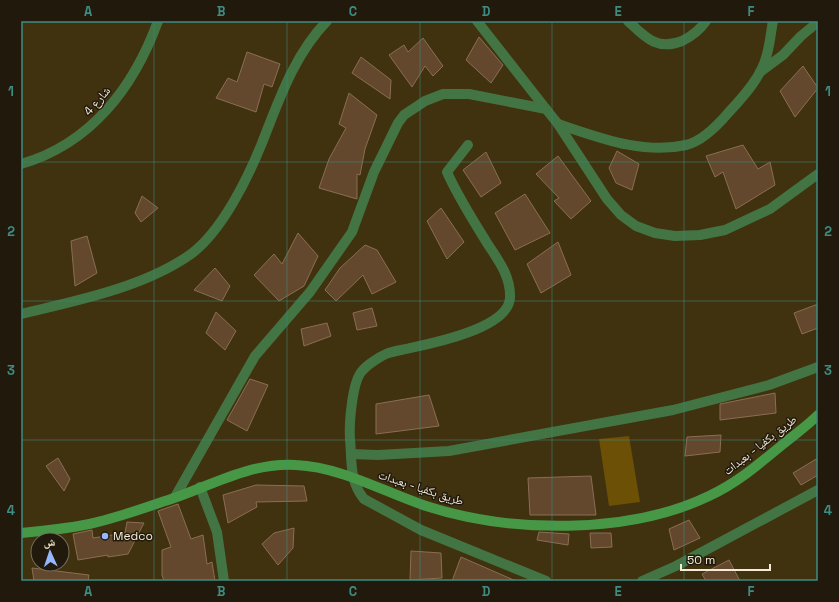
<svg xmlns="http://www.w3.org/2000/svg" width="839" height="602" viewBox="0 0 839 602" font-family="'Space Grotesk','Noto Naskh Arabic',sans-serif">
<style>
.garden{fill:#6c5006}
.building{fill:#63482e;stroke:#8a6e53}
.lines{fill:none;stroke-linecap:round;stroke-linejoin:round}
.minor{stroke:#437443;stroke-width:10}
.secondary{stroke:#469847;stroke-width:10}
.grid{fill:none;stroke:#3d8d83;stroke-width:1;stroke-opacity:0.55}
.poi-dot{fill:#94b7fd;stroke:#211a0c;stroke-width:1.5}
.labels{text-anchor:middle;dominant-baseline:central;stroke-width:3;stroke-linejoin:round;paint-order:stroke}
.street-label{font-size:12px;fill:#f4ebd8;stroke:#211a0c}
.poi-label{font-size:12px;fill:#f4ebd8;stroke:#211a0c;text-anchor:start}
.neatline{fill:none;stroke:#3d8d83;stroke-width:1.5}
.grid-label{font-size:13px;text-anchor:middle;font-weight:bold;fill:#3d8d83}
</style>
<rect width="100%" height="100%" fill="#40310f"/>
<path class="garden" d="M 629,436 L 640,502 L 609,506 L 599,439 Z"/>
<g class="building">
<path d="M 479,37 L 503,65 L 491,83 L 466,60 Z"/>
<path d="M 423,38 L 443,66 L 433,76 L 425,66 L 412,87 L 389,55 L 404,45 L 408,52 Z"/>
<path d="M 247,52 L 280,64 L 272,87 L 264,84 L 256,112 L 216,98 L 228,78 L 237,82 Z"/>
<path d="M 361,57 L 391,80 L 390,99 L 352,73 Z"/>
<path d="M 803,66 L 818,88 L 795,117 L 780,91 Z"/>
<path d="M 349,93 L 377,115 L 365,149 L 360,175 L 357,174 L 357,199 L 319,188 L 329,159 L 346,128 L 339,124 Z"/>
<path d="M 743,145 L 758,169 L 770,162 L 775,185 L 736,209 L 723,172 L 715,177 L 706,156 Z"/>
<path d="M 617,151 L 639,164 L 632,190 L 616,183 L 609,168 Z"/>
<path d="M 486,152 L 501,183 L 481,197 L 463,170 Z"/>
<path d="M 558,156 L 591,201 L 571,219 L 554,201 L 559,198 L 536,174 Z"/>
<path d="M 525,194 L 550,233 L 515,250 L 495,213 Z"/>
<path d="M 142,196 L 158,208 L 141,222 L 135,213 Z"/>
<path d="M 441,208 L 464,242 L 447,259 L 427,221 Z"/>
<path d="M 298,233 L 318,256 L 304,286 L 279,301 L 254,275 L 274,254 L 282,264 Z"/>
<path d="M 87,236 L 97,273 L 75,286 L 71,241 Z"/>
<path d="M 558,242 L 571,275 L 541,293 L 527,264 Z"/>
<path d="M 365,245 L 377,250 L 396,282 L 372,294 L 363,275 L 336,301 L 325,290 L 340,268 Z"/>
<path d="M 215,268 L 230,286 L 222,301 L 194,290 Z"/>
<path d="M 818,304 L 818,328 L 802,334 L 794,313 Z"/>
<path d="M 372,308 L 377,326 L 357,330 L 353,313 Z"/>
<path d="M 216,312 L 236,331 L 225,350 L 206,333 Z"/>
<path d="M 327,323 L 331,336 L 304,346 L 301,329 Z"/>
<path d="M 250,379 L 268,385 L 247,431 L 227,420 Z"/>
<path d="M 775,393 L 776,413 L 720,420 L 720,404 Z"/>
<path d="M 429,395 L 439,426 L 376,434 L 376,404 Z"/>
<path d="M 721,435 L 720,452 L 685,456 L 687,437 Z"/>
<path d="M 58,458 L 70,479 L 64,491 L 46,466 Z"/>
<path d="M 818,458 L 818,475 L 801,485 L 793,473 Z"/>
<path d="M 591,476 L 596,515 L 530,515 L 528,478 Z"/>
<path d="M 256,485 L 304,486 L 307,501 L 256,502 L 257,507 L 228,523 L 223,495 Z"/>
<path d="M 178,504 L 191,539 L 203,535 L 207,564 L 212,562 L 215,581 L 164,581 L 162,575 L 162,550 L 171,547 L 158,511 Z"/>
<path d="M 689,520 L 700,538 L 674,550 L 669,529 Z"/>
<path d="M 127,522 L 144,523 L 128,554 L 108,557 L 108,555 L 78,560 L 73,534 L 92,530 L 93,538 L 125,533 Z"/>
<path d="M 294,528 L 293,548 L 278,565 L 262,544 L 274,533 Z"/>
<path d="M 539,532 L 569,534 L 568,545 L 537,540 Z"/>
<path d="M 590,533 L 611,533 L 612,547 L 591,548 Z"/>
<path d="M 411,551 L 441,553 L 442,578 L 410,580 Z"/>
<path d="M 461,557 L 516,581 L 452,581 Z"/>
<path d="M 729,560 L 740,581 L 706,581 L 702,574 Z"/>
<path d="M 32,568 L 89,575 L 88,581 L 34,581 Z"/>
</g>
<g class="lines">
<g class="minor">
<path d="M 477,21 L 546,109"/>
<path d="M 628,21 C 645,37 657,51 682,41 C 692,36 700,30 706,21"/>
<path d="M 760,72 L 783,55 L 801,36 L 818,22"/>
<path d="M 558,124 C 598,137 642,155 686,145 C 703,141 718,125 729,112 C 744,96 762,76 767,54 C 770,43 771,32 773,21"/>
<path d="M 468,145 L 447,172 C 458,197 473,220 487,243 C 498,260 511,276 510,298 C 508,328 434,343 410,348 C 403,350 393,351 386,354 C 379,357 367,365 362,371 C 352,382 349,424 350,439 C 352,460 349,481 364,499 L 421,530 L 546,581"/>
<path d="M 21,164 C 91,144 134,87 158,21"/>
<path d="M 21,314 C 76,301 145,287 191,254 C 222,231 248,178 262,143 C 279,100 294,55 327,21"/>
<path d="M 351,454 L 378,455 L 449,451 L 673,410 L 769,385 L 818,367"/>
<path d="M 200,487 L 217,532 L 224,581"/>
<path d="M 175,497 L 255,356 L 310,292 L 352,232 L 374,172 L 398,123 L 404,115 L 425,101 L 443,94 L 469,94 L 546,109 L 558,124 L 607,199 L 621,215 L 636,226 L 655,233 L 675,236 L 700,235 L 725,230 L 770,209 L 818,174"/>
<path d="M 642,581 L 676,566 L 818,490"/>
</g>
<path class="secondary" d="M 21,533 C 42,531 64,529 84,525 C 112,520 147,507 174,498 C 214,484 253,462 296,465 C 341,467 384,492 426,506 C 510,533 628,535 709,496 C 737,483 759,464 782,445 C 794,435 807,426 818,415"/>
</g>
<path class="grid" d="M 154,21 L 154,581M 287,21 L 287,581M 420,21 L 420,581M 552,21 L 552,581M 684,21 L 684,581M 21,162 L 818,162M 21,301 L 818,301M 21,440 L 818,440"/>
<circle class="poi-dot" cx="105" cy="536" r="4"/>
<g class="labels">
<g class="street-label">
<text transform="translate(97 101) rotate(-49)">شارع 4</text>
<text transform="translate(760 445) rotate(-38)">طريق بكفيا - بعبدات</text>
<text transform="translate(421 488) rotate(18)">طريق بكفيا - بعبدات</text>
</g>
<g class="poi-label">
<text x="113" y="536">Medco</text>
</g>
</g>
<rect width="839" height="602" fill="none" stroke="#211a0c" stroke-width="44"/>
<g transform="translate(50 552) rotate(357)"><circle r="19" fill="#211a0c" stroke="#756e5e"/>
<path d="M0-3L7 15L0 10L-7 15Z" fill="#94b7fd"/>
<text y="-6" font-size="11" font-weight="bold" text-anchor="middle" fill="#f4ebd8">ش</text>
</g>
<path d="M681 564v6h89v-6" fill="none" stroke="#f4ebd8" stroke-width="2"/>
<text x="687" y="564" font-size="12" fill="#f4ebd8" stroke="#211a0c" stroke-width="3" paint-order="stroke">50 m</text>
<rect x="22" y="22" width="795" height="558" class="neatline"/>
<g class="grid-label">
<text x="88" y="16">A</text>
<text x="221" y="16">B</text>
<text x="353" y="16">C</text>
<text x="486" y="16">D</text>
<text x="618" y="16">E</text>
<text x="751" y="16">F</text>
<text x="11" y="96">1</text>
<text x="828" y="96">1</text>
<text x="11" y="236">2</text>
<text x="828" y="236">2</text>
<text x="11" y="375">3</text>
<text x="828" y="375">3</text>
<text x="11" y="515">4</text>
<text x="828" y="515">4</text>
<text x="88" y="596">A</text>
<text x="221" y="596">B</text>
<text x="353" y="596">C</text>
<text x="486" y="596">D</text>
<text x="618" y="596">E</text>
<text x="751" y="596">F</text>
</g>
</svg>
